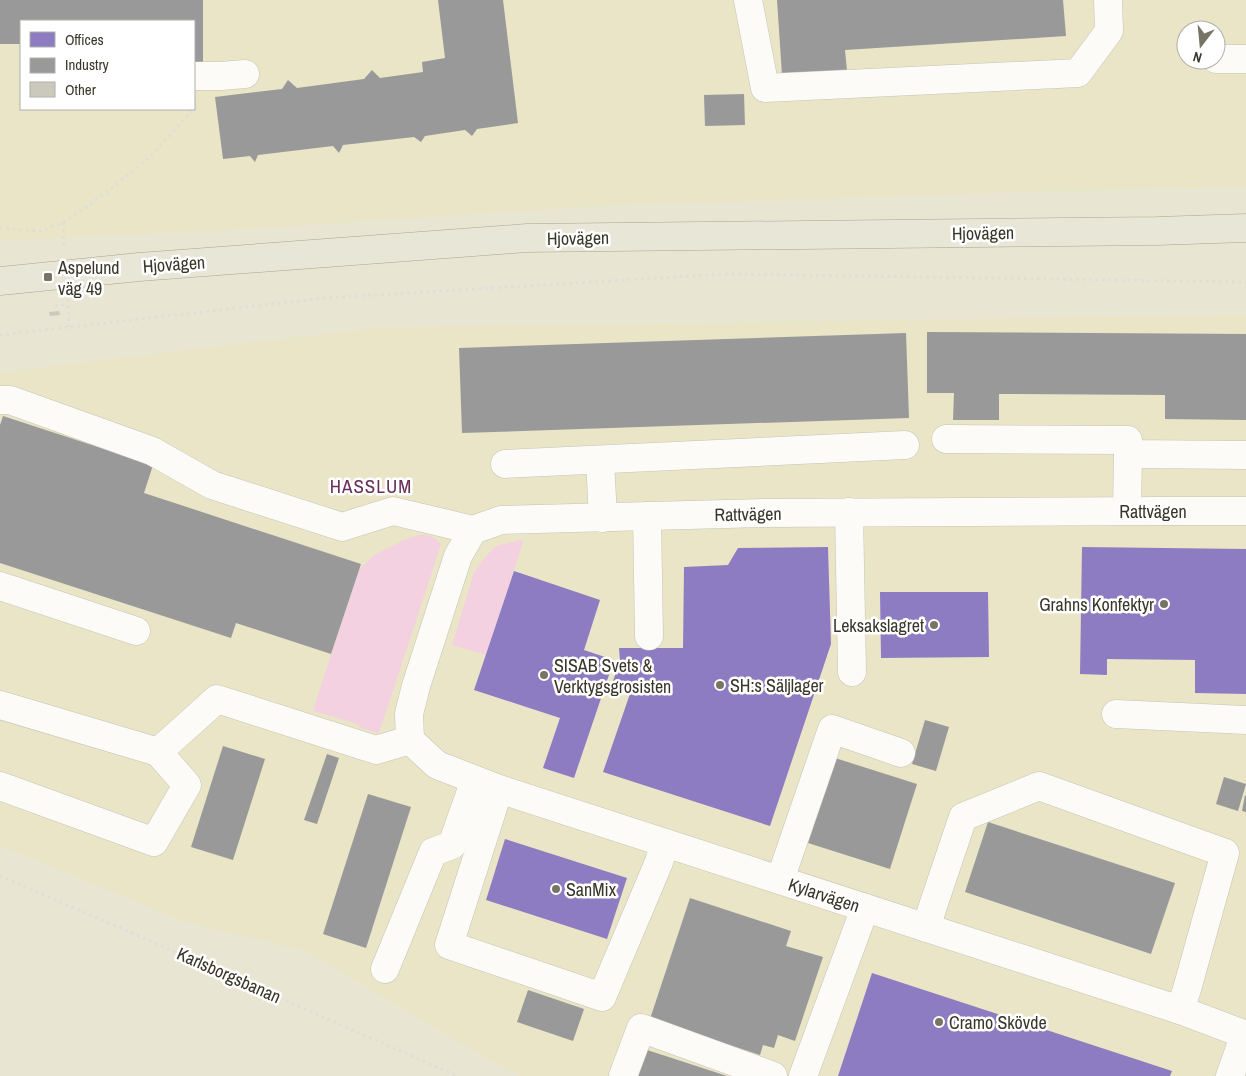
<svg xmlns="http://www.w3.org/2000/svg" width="1246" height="1076" viewBox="0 0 1246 1076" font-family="'Archivo Narrow',sans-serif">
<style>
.built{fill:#e9e5c6;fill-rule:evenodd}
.green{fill:#f3d1e0}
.offices{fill:#8e7cc3}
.industry{fill:#999}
.building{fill:#cbc9bb}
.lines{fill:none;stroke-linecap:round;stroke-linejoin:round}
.minor-casing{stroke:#c5c4b5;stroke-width:29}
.major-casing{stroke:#aaa789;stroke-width:29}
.path{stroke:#dfded8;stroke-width:3;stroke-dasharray:2.5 4;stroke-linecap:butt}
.minor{stroke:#fcfbf8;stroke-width:28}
.major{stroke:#e7e6d7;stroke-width:28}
.poi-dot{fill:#767465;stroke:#fff;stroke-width:2}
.labels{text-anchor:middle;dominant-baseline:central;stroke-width:5;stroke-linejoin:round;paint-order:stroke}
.street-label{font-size:18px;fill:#39372a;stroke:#fff}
.poi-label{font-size:18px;fill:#39372a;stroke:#fff;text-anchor:start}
.neighbourhood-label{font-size:19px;letter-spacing:1px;fill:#69305b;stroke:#fff}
</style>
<rect width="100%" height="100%" fill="#e8e6d3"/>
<g class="built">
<path d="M 0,0 L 1246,0 L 1246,188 L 1052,191 L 583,207 L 252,229 L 0,241 ZM 21,21 L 194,21 L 194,109 L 21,109 ZM 1186,30 L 1216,30 L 1216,60 L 1186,60 Z"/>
<path d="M 1246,315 L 1246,1076 L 519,1076 L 498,1065 L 305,951 L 181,921 L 0,845 L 0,372 L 382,327 Z"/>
</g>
<g class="green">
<path d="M 419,535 C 430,535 433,536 441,544 L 379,733 L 362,728 L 355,723 L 313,711 L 358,571 L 374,555 L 404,540 Z"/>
<path d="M 524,539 L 486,655 L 452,645 L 474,573 L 485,557 L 496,546 Z"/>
</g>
<g class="offices">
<path d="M 828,547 L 831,644 L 770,826 L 603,772 L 632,688 L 613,681 L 620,661 L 619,648 L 683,648 L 684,567 L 728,565 L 738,548 Z"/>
<path d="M 1082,547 L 1246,549 L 1246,694 L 1195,693 L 1195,660 L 1107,659 L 1107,675 L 1080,674 Z"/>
<path d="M 514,571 L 600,600 L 584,650 L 614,660 L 574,778 L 543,768 L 560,718 L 474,690 Z"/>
<path d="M 880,592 L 988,592 L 989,657 L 881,658 Z"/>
<path d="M 505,839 L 627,878 L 607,939 L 486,900 Z"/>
<path d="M 872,973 L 1172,1071 L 1170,1076 L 838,1076 Z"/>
</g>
<g class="industry">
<path d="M 0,0 L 203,0 L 203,63 L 194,62 L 194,21 L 21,21 L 21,44 L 0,44 Z"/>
<path d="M 438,0 L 503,0 L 518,123 L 477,129 L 472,136 L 465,130 L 425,136 L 421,142 L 414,137 L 343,145 L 339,153 L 333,146 L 258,155 L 255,162 L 250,156 L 223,159 L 215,97 L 282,89 L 288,80 L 297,88 L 364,79 L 372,70 L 380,78 L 423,72 L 422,62 L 445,58 Z"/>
<path d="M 777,0 L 1063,0 L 1066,36 L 845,50 L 847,71 L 782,75 Z"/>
<path d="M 744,94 L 745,125 L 705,126 L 704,95 Z"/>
<path d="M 927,332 L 1246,334 L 1246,420 L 1165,419 L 1165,395 L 999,394 L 999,420 L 953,420 L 954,393 L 927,393 Z"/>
<path d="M 906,333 L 909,418 L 462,433 L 459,348 Z"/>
<path d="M 3,416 L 153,465 L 144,493 L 361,564 L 331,654 L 236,623 L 231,638 L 0,563 L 0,425 Z"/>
<path d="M 925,720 L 949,727 L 936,771 L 912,764 Z"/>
<path d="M 223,746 L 265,759 L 233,860 L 191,847 Z"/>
<path d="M 327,754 L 339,758 L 317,824 L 304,820 Z"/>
<path d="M 835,758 L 917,784 L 890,869 L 808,843 Z"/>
<path d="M 1224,777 L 1246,784 L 1238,811 L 1216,804 Z"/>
<path d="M 368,794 L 411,807 L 366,948 L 323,934 Z"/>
<path d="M 1245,795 L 1246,796 L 1246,812 L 1242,811 Z"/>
<path d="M 988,822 L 1175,883 L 1151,954 L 965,892 Z"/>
<path d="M 690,898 L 791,931 L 786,946 L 823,957 L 795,1041 L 778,1035 L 774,1048 L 763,1045 L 760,1055 L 650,1019 Z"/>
<path d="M 528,990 L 584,1009 L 573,1041 L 517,1022 Z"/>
<path d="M 641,1048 L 727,1076 L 632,1076 Z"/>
</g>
<path class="building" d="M 59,311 L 60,315 L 50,316 L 49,312 Z"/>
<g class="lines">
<g class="minor-casing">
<g id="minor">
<path d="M 748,0 L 765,88 L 1078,73 L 1109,31 L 1108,0"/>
<path d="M 1216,59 L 1246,59"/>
<path d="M 194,76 L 221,76 L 245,74"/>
<path d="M 0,400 L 10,400 L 152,451 L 212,485 L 342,527 L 393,511 L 473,530"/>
<path d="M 946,439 L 1128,440 L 1128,454 L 1246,455"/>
<path d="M 600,460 L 603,518"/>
<path d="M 505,464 L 905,445"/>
<path d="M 1127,511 L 1128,454"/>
<path d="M 849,512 L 852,672"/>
<path d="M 647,516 L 649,636"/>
<path d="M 0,586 L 136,631"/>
<path d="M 0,705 L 158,752 L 187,785 L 154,842 L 0,786"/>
<path d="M 1116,714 L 1246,720"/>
<path d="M 410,740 L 409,714 L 416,686 L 458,556 L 473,530 L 501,520 L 764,513 L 1163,511 L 1246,511"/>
<path d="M 410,740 L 437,765 L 499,789 L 1180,1010 L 1246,1035"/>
<path d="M 158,752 L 217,699 L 376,750 L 410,740"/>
<path d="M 499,789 L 449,945 L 602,997 L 659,862 L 665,843"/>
<path d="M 780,880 L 832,729 L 901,753"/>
<path d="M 926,928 L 933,906 L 963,817 L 1039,786 L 1225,853 L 1187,989 L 1180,1010"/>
<path d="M 385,969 L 433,852 L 452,845 L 475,780"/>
<path d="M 623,1076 L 641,1028 L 773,1076"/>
<path d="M 803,1076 L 865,908"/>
<path d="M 1230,1076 L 1245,1034"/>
</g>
</g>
<g class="major-casing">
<path id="major" d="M 0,281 L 139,267 L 527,238 L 1157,231 L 1246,228"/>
</g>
<g class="path">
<path d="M 63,223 L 64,250"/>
<path d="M 0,228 L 40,231 L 63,223 L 107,192 L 151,156 L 200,102"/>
<path d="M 68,299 L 69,327"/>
<path d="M 55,306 L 68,305"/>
<path d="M 0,335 L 325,298 L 725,274 L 1246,282"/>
<path d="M 0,876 L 130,932 L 457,1076"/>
</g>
<use href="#minor" class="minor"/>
<use href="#major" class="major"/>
</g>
<g class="poi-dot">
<rect x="43" y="272" width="10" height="10" rx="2.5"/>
<circle cx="1164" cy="604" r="5"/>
<circle cx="934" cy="625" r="5"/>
<circle cx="544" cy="675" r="5"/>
<circle cx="720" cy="685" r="5"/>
<circle cx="556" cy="889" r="5"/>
<circle cx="939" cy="1022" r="5"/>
</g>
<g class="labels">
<g class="street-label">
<text transform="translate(983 233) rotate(-1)">Hjovägen</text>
<text transform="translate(578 238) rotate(-1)">Hjovägen</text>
<text transform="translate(174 264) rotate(-4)">Hjovägen</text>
<text x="1153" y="511">Rattvägen</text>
<text transform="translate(748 514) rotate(-1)">Rattvägen</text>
<text transform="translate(824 895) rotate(18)">Kylarvägen</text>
<text transform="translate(229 975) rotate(24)">Karlsborgsbanan</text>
</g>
<g class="poi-label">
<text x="58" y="267">Aspelund<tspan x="58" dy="21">väg 49</tspan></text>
<text x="1154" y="604" text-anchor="end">Grahns Konfektyr</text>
<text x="924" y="625" text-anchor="end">Leksakslagret</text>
<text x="554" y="665">SISAB Svets &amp;<tspan x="554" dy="21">Verktygsgrosisten</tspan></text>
<text x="730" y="685">SH:s Säljlager</text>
<text x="566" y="889">SanMix</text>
<text x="949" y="1022">Cramo Skövde</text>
</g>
<g class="neighbourhood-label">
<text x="371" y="486">HASSLUM</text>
</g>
</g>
<rect x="20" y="20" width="175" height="90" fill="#ffffff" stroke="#b0afaa"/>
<rect x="30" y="32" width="25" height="15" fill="#8e7cc3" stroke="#b0afaa"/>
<text x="65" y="45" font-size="15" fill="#39372a">Offices</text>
<rect x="30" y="58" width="25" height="15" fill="#999999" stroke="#b0afaa"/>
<text x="65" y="70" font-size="15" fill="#39372a">Industry</text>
<rect x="30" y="82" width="25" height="15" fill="#cbc9bb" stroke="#b0afaa"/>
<text x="65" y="95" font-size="15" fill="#39372a">Other</text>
<g transform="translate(1201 45) rotate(196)"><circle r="24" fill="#ffffff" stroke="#b0afaa"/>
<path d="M0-4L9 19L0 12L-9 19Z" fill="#767465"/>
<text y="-8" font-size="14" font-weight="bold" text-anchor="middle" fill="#39372a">N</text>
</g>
</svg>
